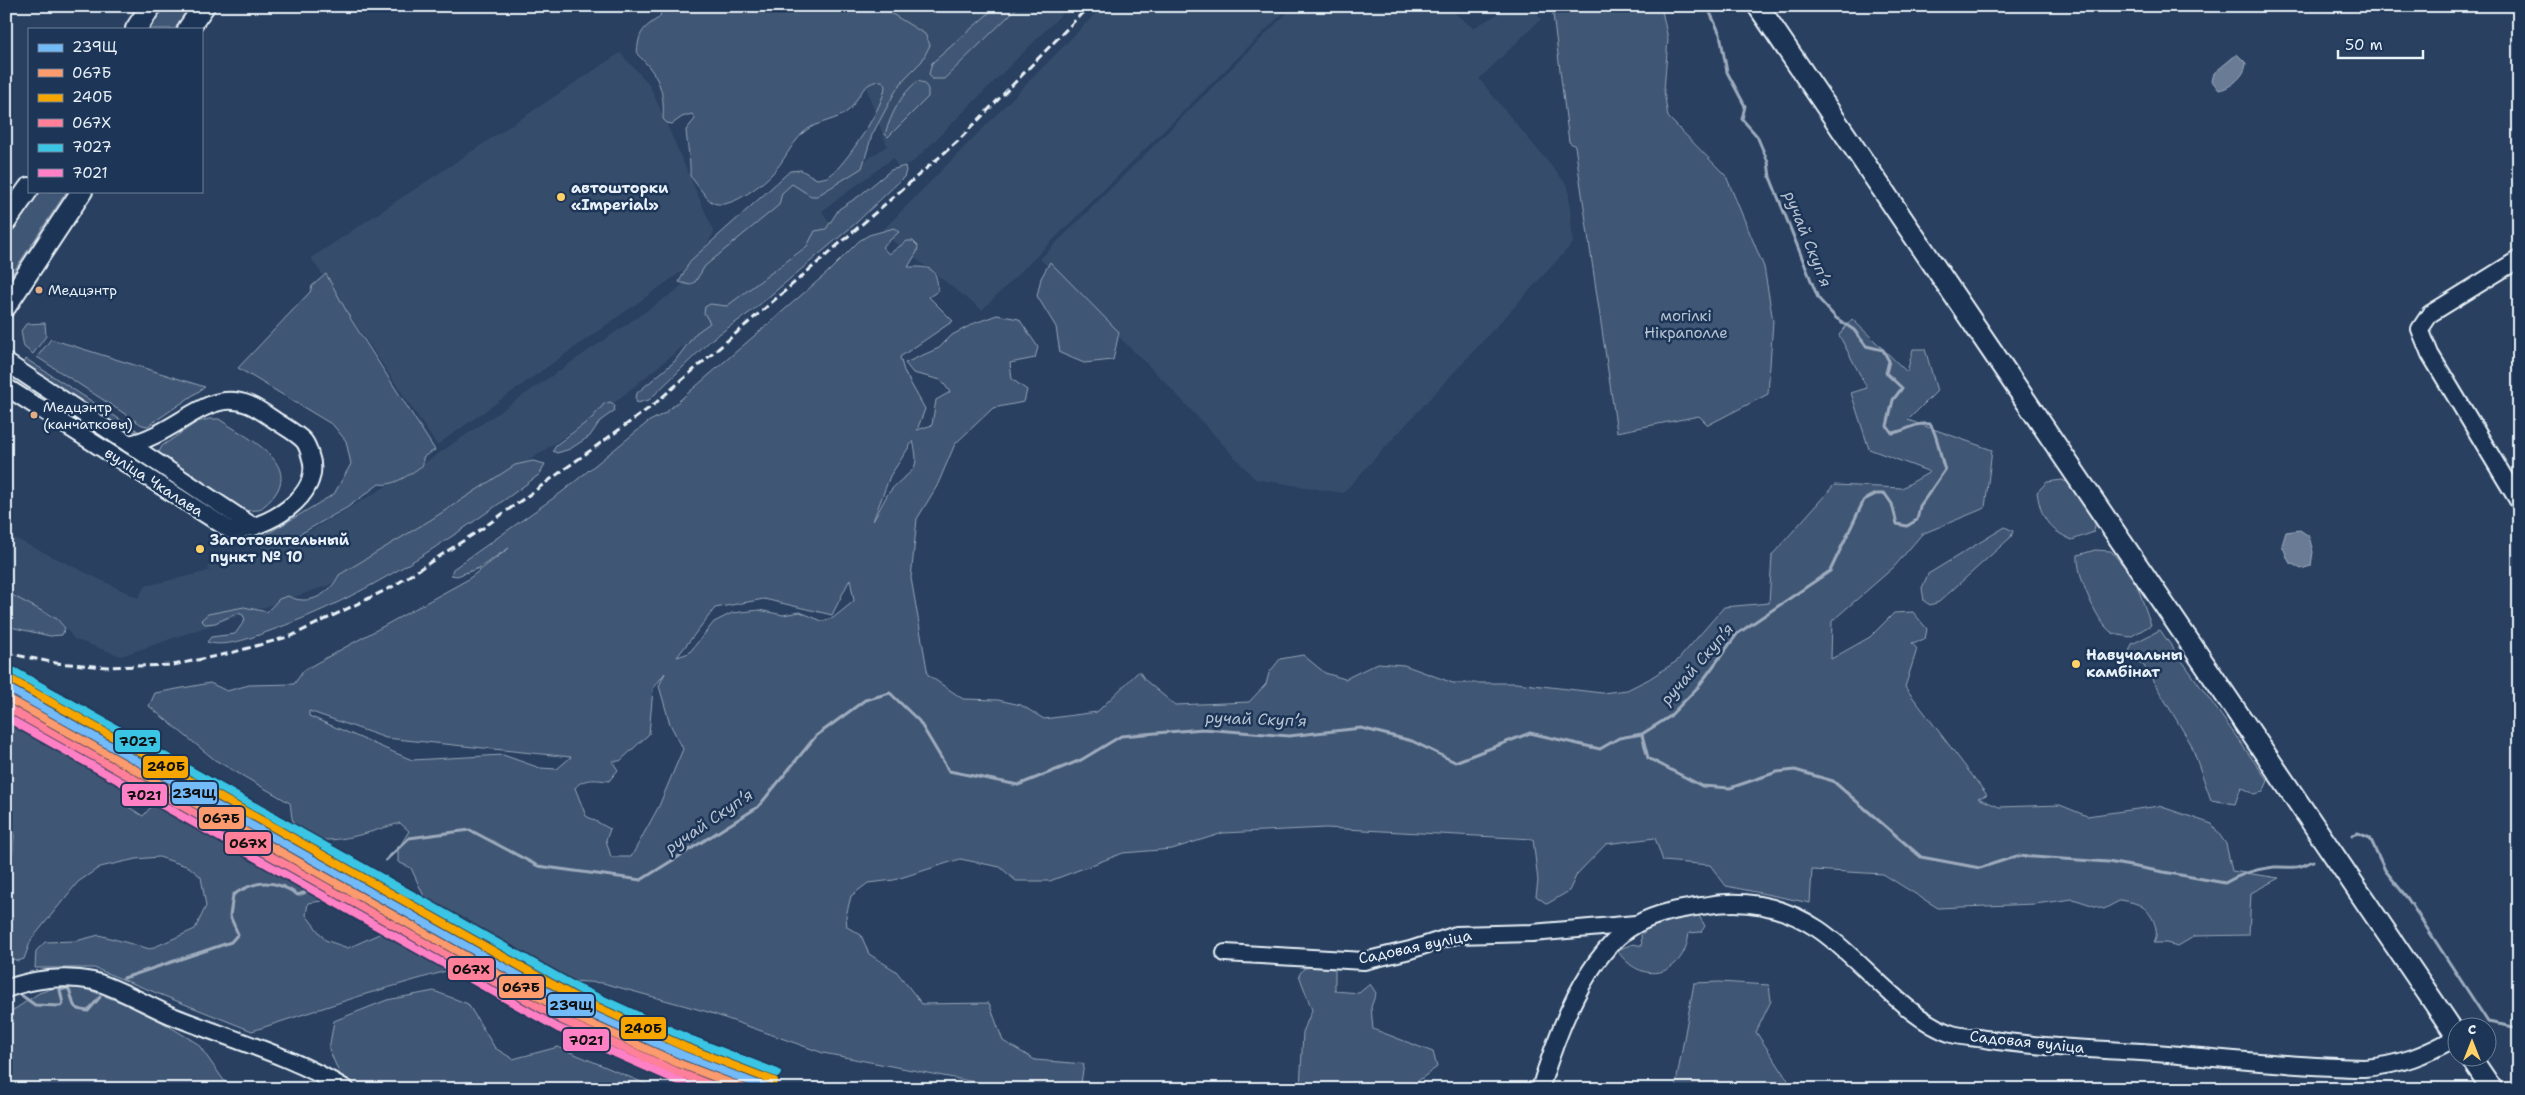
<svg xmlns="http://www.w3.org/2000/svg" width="2525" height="1095" viewBox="0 0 2525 1095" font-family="'Shantell Sans',sans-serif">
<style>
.built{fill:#364d6b}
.green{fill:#415774;stroke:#94a4b6;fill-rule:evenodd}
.water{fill:#6b7c95;stroke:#9dabbd}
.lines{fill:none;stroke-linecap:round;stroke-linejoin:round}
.stream{stroke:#9dabbd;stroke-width:3}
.minor-casing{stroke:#e8f1f8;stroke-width:20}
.major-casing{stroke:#e8f1f8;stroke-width:24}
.minor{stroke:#1d3557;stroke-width:16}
.major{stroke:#1d3557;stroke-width:20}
.rail{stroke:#e8f1f8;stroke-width:3;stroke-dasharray:8 4;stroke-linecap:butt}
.rail-1-casing{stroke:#1d3557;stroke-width:11}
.rail-2-casing{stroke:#1d3557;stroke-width:11}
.rail-3-casing{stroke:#1d3557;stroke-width:11}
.rail-4-casing{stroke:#1d3557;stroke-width:11}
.rail-5-casing{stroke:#1d3557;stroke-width:11}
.rail-6-casing{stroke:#1d3557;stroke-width:11}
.rail-1{stroke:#73baf8;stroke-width:8}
.rail-2{stroke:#fc9b6d;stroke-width:8}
.rail-3{stroke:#f7a600;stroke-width:8}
.rail-4{stroke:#ff8098;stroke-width:8}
.rail-5{stroke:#3ac5e4;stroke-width:8}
.rail-6{stroke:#ff80c5;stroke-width:8}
.poi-dot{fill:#ffd166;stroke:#1d3557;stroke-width:2}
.bus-dot{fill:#e5ac83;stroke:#1d3557;stroke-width:2}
.labels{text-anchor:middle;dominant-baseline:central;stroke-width:5;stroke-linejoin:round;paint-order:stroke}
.bus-label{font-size:14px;fill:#e8f1f8;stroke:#1d3557;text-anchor:start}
.poi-label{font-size:15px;font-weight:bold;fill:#e8f1f8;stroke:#1d3557;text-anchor:start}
.park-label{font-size:15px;fill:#b6c3d0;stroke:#1d3557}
.street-label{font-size:15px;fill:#e8f1f8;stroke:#1d3557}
.water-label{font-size:16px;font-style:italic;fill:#b6c2d0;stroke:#1d3557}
.line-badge{stroke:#1d3557;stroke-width:2}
.pale-badge-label{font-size:14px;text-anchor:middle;font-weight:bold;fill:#111}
</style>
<rect width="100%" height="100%" fill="#294061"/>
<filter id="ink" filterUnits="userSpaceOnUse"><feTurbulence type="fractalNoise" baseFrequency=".02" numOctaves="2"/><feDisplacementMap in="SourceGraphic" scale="10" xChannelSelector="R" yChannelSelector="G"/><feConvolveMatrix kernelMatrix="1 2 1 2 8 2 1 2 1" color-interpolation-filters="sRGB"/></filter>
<g filter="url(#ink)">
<g class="built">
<path d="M 837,6 L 1070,6 L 913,162 L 898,167 L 893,158 L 822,211 L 830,225 L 614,403 L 434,525 L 329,585 L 121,656 L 74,639 L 61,622 L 6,595 L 6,534 L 138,598 L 145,586 L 209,571 L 208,566 L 221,563 L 223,567 L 264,554 L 263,547 L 282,541 L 286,545 L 419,467 L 674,292 L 782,199 L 779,190 L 794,179 L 810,198 L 887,146 Z"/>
<path d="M 1103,6 L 1290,6 L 982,310 L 881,232 Z"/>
<path d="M 1294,6 L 1446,6 L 1473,28 L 1507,9 L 1530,6 L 1541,19 L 1479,79 L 1568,186 L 1573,243 L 1343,493 L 1255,479 L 1165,382 L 1040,259 Z"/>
<path d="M 620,53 L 649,84 L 714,232 L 698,260 L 437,445 L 311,258 Z"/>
</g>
<g class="green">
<path d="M 159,6 L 190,6 L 175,29 L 144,29 Z"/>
<path d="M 662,6 L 879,6 L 925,34 L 930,45 L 922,61 L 905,78 L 895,92 L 872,135 L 862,168 L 817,196 L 811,196 L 792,184 L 782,193 L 779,205 L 705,266 L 695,282 L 690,285 L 679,282 L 690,261 L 790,171 L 801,170 L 817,179 C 821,178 826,178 829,176 C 845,166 885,105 885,86 L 882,81 C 862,81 860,98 849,110 C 838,121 816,121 804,132 C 790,145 784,162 771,175 C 760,186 727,212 712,202 C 707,200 695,181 690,176 C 691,160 687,146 686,130 L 695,119 L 692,114 L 682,117 L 672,124 L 667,123 L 663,119 C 665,90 658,74 637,54 C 639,31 642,29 660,17 Z"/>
<path d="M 997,6 L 1019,6 L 944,79 L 932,79 L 929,74 L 932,63 Z"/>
<path d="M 1552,6 L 1661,6 L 1668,39 L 1664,91 L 1668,117 L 1726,176 L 1764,267 L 1773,321 L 1768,394 L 1708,425 L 1699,416 L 1617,432 L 1575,146 L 1569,142 Z"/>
<path d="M 918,81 L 924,83 L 928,89 L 928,97 L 888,137 L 885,134 C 891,115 901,93 918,81 Z"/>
<path d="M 905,166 L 906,171 L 904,177 L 856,223 L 752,311 L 712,339 L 649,400 L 637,403 L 635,397 L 638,392 L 674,362 L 696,333 L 710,323 L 704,313 L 705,307 L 710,304 L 727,306 L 807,246 L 815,231 L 826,229 L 839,209 L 859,196 L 891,170 Z"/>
<path d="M 36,191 L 67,191 L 6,283 L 6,236 Z"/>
<path d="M 894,228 L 899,232 L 882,247 L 889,254 L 907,241 L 913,241 L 918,246 L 917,252 L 908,267 C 930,267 937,266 938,291 L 929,297 L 953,321 L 900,357 L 904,371 L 925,409 L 917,430 L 932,425 L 936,400 L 950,392 L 941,380 L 913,373 L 905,363 L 939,348 L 952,335 L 975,323 L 997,315 L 1019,319 L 1038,347 L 1035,358 L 1010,363 L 1012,379 L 1027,390 L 1024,402 L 993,408 L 955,444 L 937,486 L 917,519 L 911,578 L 928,675 L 963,699 L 998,700 L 1021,705 L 1044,719 L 1097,712 L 1139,671 L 1145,680 L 1175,705 L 1249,702 L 1266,684 L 1269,673 L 1280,659 L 1303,655 L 1325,673 L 1345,679 L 1378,663 L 1404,665 L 1453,683 L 1516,683 L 1602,693 L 1627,690 L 1649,679 L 1677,661 L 1724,607 L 1769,603 L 1772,555 L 1834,485 L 1902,488 L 1930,472 L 1869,449 L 1851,393 L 1867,388 L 1839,335 L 1852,319 L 1907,372 L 1913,349 L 1925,349 L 1937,391 L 1908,420 L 1992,450 L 1985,508 L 1922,534 L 1894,567 L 1832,621 L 1831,659 L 1870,637 L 1894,613 L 1913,612 L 1927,629 L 1925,639 L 1912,643 L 1917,649 L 1905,687 L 1987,795 L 1978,798 L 1999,807 L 2060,805 L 2087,816 L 2159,806 L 2212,824 L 2226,844 L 2232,871 L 2279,878 L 2251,893 L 2249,935 L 2195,936 L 2178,946 L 2166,943 L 2154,943 C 2161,930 2151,909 2137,904 C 2132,902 2126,901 2121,900 L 2104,909 L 2073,899 L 2035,904 L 1938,908 L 1883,874 L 1812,870 L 1810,903 L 1726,886 L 1710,865 L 1663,861 L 1655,838 L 1606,844 L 1577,874 L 1569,891 L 1547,904 L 1536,896 L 1538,881 L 1533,839 L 1326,828 L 1223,833 L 1172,849 L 1123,853 L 1050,881 L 1016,881 L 1000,867 L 960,859 L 894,880 L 868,883 L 851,896 L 846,916 L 847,927 L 861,935 L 869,954 L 896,971 L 922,1004 L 989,1003 L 1003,1041 L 1035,1060 L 1084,1064 L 1080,1089 L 1011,1089 L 823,1053 L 708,1012 L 603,983 L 572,981 L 529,956 L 428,905 L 411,868 L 398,862 L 398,849 L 409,831 L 400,823 C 373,830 304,860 292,818 C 291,813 291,807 290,803 L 215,760 L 149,706 L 155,693 L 210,683 L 227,691 L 249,685 L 294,684 L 304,670 L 467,580 L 509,548 L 479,568 L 457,576 L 451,575 L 453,569 L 562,492 L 648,422 L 665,413 L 827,273 L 859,241 L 869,235 ZM 913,441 C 922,475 909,469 891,490 C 884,498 879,512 873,521 L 890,476 ZM 850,579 L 854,601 L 833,618 L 822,621 L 800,612 L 783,615 L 759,610 L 732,613 L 714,622 L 689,653 L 677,657 L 715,608 L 764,599 L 832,615 ZM 665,673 L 659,686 L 670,724 L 683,749 L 659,806 L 631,857 L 611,857 L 606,840 L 610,829 L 586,816 L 575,788 C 583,777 597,780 609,781 L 618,770 L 612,761 L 620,761 L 649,734 L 653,689 ZM 309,711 L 386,738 L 571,757 L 557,769 L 540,768 L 503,755 L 412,760 L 309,716 Z"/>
<path d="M 1050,262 L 1119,332 L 1113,360 L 1084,363 L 1060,353 L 1056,327 L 1037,296 L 1041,278 Z"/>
<path d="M 326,274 L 352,321 L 435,450 L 423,457 L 423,465 C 412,473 393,487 379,484 L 348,507 L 286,542 L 283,538 L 261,546 L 259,539 L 334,494 L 351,464 L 346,441 L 333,425 L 238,368 L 310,292 L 312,286 Z"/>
<path d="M 45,323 L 46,336 L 33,354 L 24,347 L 21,331 L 26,324 Z"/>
<path d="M 51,339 L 205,387 L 148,426 L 142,425 L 37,357 Z"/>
<path d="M 26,359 L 138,431 L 127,432 L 24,364 Z"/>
<path d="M 610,402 L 615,405 L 614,411 L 600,421 L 590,436 L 570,449 L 557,453 L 553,451 L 556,445 L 592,418 L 604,404 Z"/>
<path d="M 209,419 L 219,419 L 225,423 C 246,437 297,461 276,493 C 272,500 265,505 259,510 L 240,511 L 160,457 L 159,452 L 162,446 L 197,422 Z"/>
<path d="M 533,461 L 545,464 L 540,474 C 455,537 367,597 267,632 C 251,638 224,648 207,642 L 211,637 L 235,634 L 245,620 L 243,615 L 238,613 L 215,623 L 205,624 L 201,620 L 208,614 L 244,607 L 267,612 L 279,599 L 288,596 C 309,607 330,594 339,575 L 432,519 L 515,465 Z"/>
<path d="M 2062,480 L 2074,485 L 2096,519 L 2094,532 L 2072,540 C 2048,529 2041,518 2037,492 L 2047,482 Z"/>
<path d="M 2005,527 L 2013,531 L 2011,537 L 1939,602 L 1930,605 L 1924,601 L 1922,588 L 1928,574 Z"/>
<path d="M 2095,550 L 2111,551 L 2135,579 L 2151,625 L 2130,637 C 2125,636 2115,635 2111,632 C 2096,621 2076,573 2078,555 Z"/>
<path d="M 6,592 L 57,619 L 65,628 L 62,635 L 50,636 L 6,626 Z"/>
<path d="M 2160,630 L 2268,781 L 2263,792 L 2254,794 L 2241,787 L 2235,804 L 2211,800 L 2191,744 L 2144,666 L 2128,654 L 2132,644 Z"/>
<path d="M 6,713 L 28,726 L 46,724 L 129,774 L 126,791 L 127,806 L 143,816 L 150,808 L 155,795 L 168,790 L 266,850 L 274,867 L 304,872 L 327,889 L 329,900 L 308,903 L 306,915 L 325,940 L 348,948 L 388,930 L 404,932 L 440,948 L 446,971 L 366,994 L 252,1031 L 94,968 L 35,968 L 36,951 L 45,942 L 76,941 L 99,935 L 150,949 L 195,929 L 206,906 L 201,877 L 189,867 L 159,857 L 136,859 L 100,867 L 78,882 L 31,940 L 24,959 L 18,961 L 8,957 L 6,950 L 6,865 L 13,852 L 14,835 L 6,812 Z"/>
<path d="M 1699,916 L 1705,926 L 1701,932 L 1689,933 C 1684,977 1641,987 1617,950 L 1633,944 L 1642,946 L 1641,935 C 1655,920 1679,919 1699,916 Z"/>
<path d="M 1329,966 L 1335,968 L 1335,991 L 1359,993 L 1370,984 L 1376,993 L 1371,1007 L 1373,1029 L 1433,1052 L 1437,1067 L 1418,1081 L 1417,1089 L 1300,1089 L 1303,1032 L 1312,1010 L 1299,975 L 1304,968 Z"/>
<path d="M 1719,982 L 1769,985 L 1771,1001 L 1756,1032 L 1788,1080 L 1779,1089 L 1675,1089 L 1694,983 Z"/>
<path d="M 70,983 L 144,1011 L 198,1044 L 230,1089 L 6,1089 L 6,1015 L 39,993 Z"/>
<path d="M 434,991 L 468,1004 L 495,1048 L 513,1059 L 558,1047 L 658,1089 L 361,1089 L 340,1075 L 329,1049 L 334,1021 L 387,1000 Z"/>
</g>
<g class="water">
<path d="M 2237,54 L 2246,63 C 2246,75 2231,88 2219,90 L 2212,81 L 2214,73 Z"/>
<path d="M 2300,530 L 2309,536 L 2313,552 L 2311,566 L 2301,569 L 2289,562 L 2282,545 L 2286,532 Z"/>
</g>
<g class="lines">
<g class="stream">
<path d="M 1642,735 L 1648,758 L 1702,786 L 1730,788 L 1777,772 L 1795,770 L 1833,781 L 1921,857 L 1980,868 L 2017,856 L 2108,862 L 2225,883 C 2240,874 2257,869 2274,867 C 2293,866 2293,871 2313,861"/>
<path d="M 2352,835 L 2358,833 L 2370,838 L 2385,870 L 2408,899 L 2488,1022 L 2519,1028"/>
<path d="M 386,860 L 409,838 L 470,830 L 538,866 L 641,880 L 758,807 L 816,736 L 865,700 L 890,693 L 919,721 L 949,771 L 1018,785 L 1081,760 L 1121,736 L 1203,729 L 1289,736 L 1361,728 L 1412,741 L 1455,762 L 1530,733 L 1600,749 L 1619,738 L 1642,734 L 1669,717 L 1698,687 L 1737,634 L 1830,571 L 1864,500 L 1876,494 L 1885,494 L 1892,504 L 1897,524 L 1907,526 L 1917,520 L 1920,506 L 1945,470 C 1939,455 1939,437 1930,424 C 1916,422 1906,431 1892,433 L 1887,426 L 1893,400 L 1902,388 L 1886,373 L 1889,361 L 1883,350 L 1866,346 L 1854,330 L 1836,318 L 1818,298 L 1770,177 L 1768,162 L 1757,136 L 1742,119 L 1745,106 L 1727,72 L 1720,34 L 1707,6"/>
<path d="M 124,978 L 231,942 L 238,934 L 230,916 L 233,895 C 256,879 275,879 298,895 L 327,884"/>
<path d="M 17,992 L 35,1005 L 60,1006 L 63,1004 L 60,990 L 68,988 C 76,1000 67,1009 88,1011 L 100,997"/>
<path d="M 6,1018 L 8,1017 L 8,1001 L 11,994"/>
</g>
<g class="minor-casing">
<g id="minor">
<path d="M 2519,259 L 2430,314 L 2420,329 L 2430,354 L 2519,502"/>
<path d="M 6,362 L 254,527"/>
<path d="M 6,387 L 230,530 C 264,531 325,496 310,455 C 309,451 307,445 304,441 C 297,433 283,426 273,419 C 258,409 245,399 225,401 C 196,404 164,438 129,444"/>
<path d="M 1225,953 L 1364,961 L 1410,950 L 1456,935 L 1532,933 L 1636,924"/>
<path d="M 6,989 C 32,979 65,975 93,981 C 114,986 149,1006 170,1015 C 229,1039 291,1055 346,1089"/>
<path d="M 1540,1089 C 1556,1037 1586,951 1637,924 C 1657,913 1680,909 1702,906 C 1743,898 1783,906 1818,929 C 1859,956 1906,1020 1952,1034 C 1962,1037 1974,1037 1985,1039 C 2037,1047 2089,1049 2141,1052 C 2215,1057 2290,1067 2364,1068 C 2401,1065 2425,1055 2457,1037"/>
</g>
</g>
<g class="major-casing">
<g id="major">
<path d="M 1758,6 L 2458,1038"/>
<path d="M 136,29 L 151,6"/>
<path d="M 188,29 L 204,6"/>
<path d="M 6,221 L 29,188"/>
<path d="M 6,306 L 82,191"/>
<path d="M 2471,1058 L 2492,1089"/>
</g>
</g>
<use href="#minor" class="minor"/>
<use href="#major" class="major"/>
<path class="rail" d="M 6,653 L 56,663 L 108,667 L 173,665 L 231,653 L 291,636 L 392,587 L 483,528 L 652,406 L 958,141 L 1089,6"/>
<g class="rail-1-casing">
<path id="rail-1" d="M 6,687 L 571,1005 L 682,1055 L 770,1089"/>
</g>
<g class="rail-2-casing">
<path id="rail-2" d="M 6,697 L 567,1013 L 678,1063 L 746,1089"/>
</g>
<g class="rail-3-casing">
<path id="rail-3" d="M 10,679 L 575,997 L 685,1047 L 774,1081"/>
</g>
<g class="rail-4-casing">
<path id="rail-4" d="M 6,707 L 562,1020 L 675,1071 L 721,1089"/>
</g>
<g class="rail-5-casing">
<path id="rail-5" d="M 15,672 L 579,989 L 689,1039 L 777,1073"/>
</g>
<g class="rail-6-casing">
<path id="rail-6" d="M 6,717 L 558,1028 L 697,1089"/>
</g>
<use href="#rail-1" class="rail-1"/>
<use href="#rail-2" class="rail-2"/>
<use href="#rail-3" class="rail-3"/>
<use href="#rail-4" class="rail-4"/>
<use href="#rail-5" class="rail-5"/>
<use href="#rail-6" class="rail-6"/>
</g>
</g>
<g class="poi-dot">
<circle cx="561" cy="197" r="5"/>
<circle cx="200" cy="549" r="5"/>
<circle cx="2076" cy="664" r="5"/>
</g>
<g class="bus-dot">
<circle cx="39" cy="290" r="4.5"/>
<circle cx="34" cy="415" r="4.5"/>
</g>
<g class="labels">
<g class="bus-label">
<text x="48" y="290">Медцэнтр</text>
<text x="43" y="407">Медцэнтр<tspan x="43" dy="17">(канчатковы)</tspan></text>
</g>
<g class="poi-label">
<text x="571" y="188">автошторки<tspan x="571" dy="17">«Imperial»</tspan></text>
<text x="210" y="540">Заготовительный<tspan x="210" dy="17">пункт № 10</tspan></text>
<text x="2086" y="655">Навучальны<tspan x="2086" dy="17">камбінат</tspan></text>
</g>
<g class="park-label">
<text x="1686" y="316">могілкі<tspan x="1686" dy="17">Нікраполле</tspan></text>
</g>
<g class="street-label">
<text transform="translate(154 482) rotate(33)">вуліца Чкалава</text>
<text transform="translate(1415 947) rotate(-12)">Садовая вуліца</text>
<text transform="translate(2027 1042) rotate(6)">Садовая вуліца</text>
</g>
<g class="water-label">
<text transform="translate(1808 239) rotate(68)">ручай Скупʼя</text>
<text transform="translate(1697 664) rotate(-49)">ручай Скупʼя</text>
<text transform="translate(1256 719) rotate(2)">ручай Скупʼя</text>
<text transform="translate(709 821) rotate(-34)">ручай Скупʼя</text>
</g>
</g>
<g class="line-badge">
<rect x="114" y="729" width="47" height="24" rx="5" fill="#3ac5e4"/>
<rect x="142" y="755" width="47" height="24" rx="5" fill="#f7a600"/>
<rect x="171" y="781" width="47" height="24" rx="5" fill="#73baf8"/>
<rect x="121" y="783" width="47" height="24" rx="5" fill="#ff80c5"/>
<rect x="198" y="806" width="47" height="24" rx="5" fill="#fc9b6d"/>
<rect x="224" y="831" width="48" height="24" rx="5" fill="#ff8098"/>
<rect x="447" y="957" width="48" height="24" rx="5" fill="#ff8098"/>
<rect x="498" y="975" width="47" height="24" rx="5" fill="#fc9b6d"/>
<rect x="547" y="993" width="48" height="24" rx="5" fill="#73baf8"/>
<rect x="620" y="1016" width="47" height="24" rx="5" fill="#f7a600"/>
<rect x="562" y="1028" width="48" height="24" rx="5" fill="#ff80c5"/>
</g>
<g class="pale-badge-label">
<text x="138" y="746">7027</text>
<text x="166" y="771">240Б</text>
<text x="194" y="798">239Щ</text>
<text x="144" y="800">7021</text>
<text x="221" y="823">067Б</text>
<text x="248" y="848">067Х</text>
<text x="471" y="974">067Х</text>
<text x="521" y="992">067Б</text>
<text x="571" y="1010">239Щ</text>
<text x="643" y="1033">240Б</text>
<text x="586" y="1045">7021</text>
</g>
<rect width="2525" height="1095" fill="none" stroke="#1d3557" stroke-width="25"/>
<rect x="12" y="12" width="2500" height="1070" fill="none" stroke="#e8f1f8" stroke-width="2" filter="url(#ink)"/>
<rect x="28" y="28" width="175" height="165" fill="#1d3557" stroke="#6e8097"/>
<rect x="38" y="44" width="25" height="8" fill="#73baf8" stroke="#6e8097"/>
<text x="72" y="52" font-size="15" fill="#e8f1f8">239Щ</text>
<rect x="38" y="69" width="25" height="8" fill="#fc9b6d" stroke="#6e8097"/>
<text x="72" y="78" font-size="15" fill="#e8f1f8">067Б</text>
<rect x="38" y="94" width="25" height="8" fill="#f7a600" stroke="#6e8097"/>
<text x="72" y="102" font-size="15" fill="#e8f1f8">240Б</text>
<rect x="38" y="119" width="25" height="8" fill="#ff8098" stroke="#6e8097"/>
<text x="72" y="128" font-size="15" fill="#e8f1f8">067Х</text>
<rect x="38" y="144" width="25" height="8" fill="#3ac5e4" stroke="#6e8097"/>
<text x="72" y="152" font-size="15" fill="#e8f1f8">7027</text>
<rect x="38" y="169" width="25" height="8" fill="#ff80c5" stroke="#6e8097"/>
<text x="72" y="178" font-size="15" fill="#e8f1f8">7021</text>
<g transform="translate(2472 1042)"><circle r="24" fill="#1d3557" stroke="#6e8097"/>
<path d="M0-4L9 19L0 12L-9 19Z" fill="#ffd166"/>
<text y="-8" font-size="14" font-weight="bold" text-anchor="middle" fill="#e8f1f8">С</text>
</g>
<path d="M2338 50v8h85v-8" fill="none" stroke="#e8f1f8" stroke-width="2.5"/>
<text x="2345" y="50" font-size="15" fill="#e8f1f8" stroke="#1d3557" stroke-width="4" paint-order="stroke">50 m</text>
</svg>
